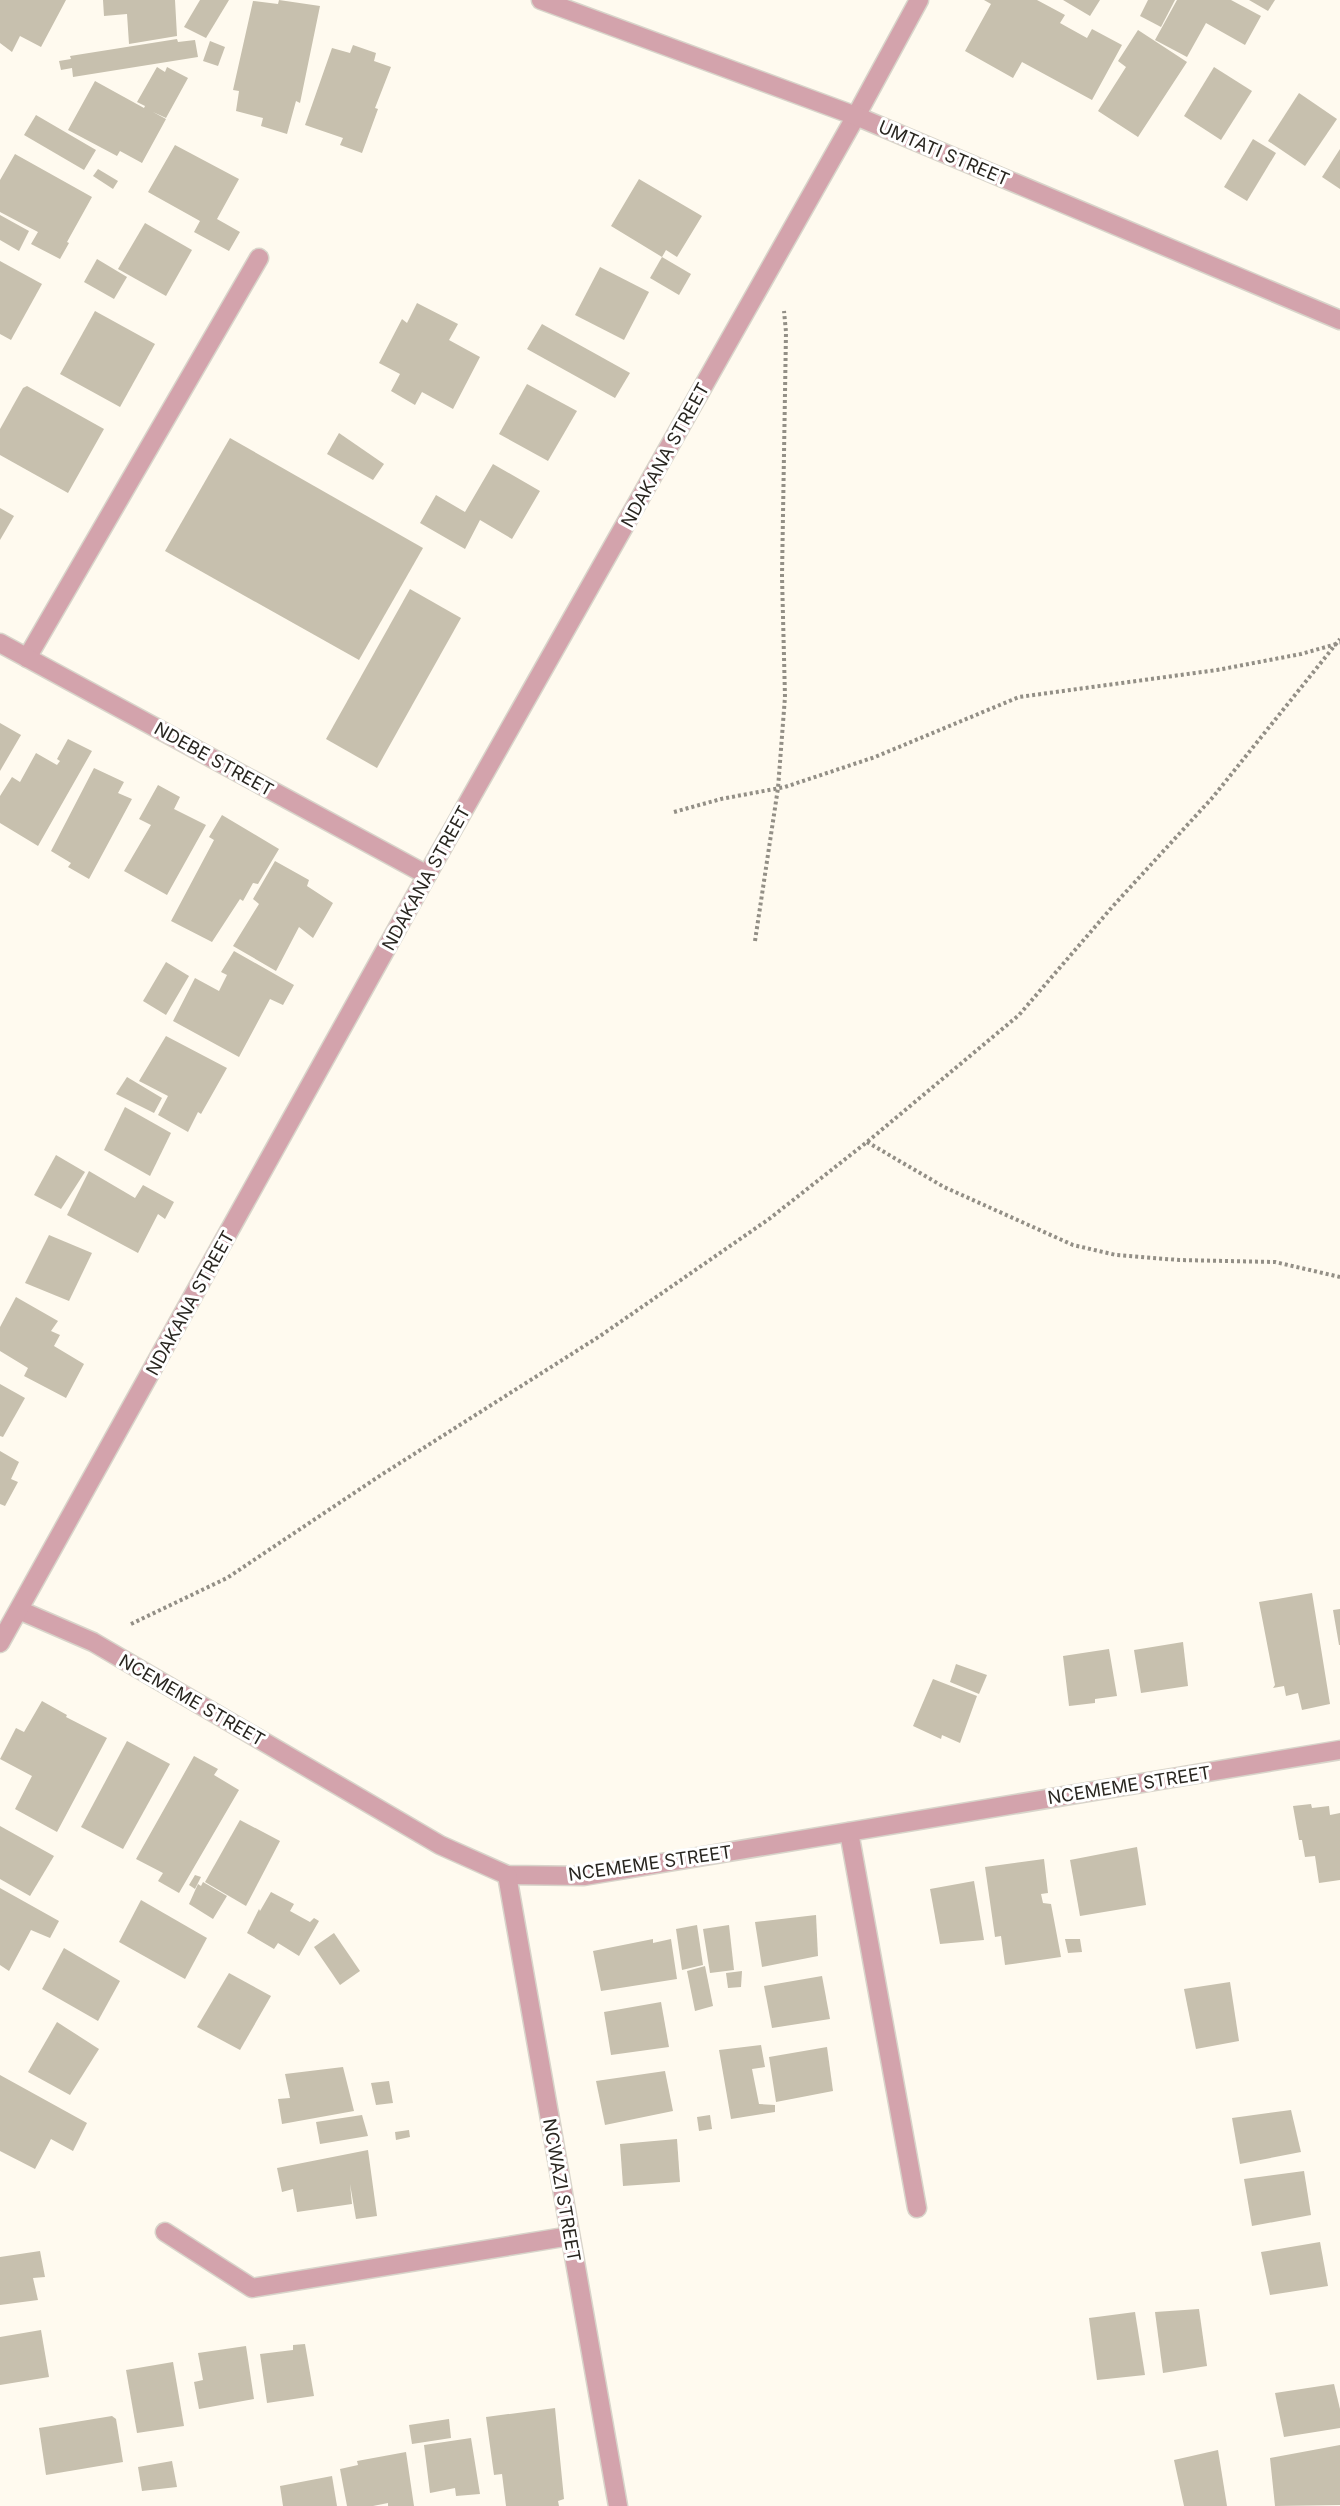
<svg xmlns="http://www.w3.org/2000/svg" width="1340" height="2506" viewBox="0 0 1340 2506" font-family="Inter,sans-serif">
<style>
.building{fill:#c7c0ae}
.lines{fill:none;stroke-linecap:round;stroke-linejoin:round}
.service-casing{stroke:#d8d4ca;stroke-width:21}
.minor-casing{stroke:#d8d4ca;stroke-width:21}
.tertiary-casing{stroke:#d8d4ca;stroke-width:21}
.path{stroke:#938f86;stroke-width:4;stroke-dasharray:3 3;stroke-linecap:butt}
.service{stroke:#d3a3ac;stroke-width:18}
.minor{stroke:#d3a3ac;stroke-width:18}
.tertiary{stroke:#d3a3ac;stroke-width:18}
.labels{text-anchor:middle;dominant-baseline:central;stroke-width:6;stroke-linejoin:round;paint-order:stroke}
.street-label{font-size:18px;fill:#292620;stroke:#fff}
</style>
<rect width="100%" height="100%" fill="#fffaef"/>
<g class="building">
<path d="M 0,0 L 66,0 L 41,47 L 20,36 L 12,52 L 0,43 Z"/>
<path d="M 103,0 L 175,0 L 177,36 L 129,44 L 127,14 L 104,16 Z"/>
<path d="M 200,0 L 229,0 L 206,38 L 184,27 Z"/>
<path d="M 279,0 L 320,6 L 300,103 L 296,101 L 287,134 L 261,126 L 263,118 L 236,111 L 239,91 L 233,90 L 253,1 L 278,4 Z"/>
<path d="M 984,0 L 1037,0 L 1065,15 L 1060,23 L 1087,38 L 1092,29 L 1122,45 L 1092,100 L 1022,62 L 1013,78 L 965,51 L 991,4 Z"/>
<path d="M 1063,0 L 1100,0 L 1090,16 Z"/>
<path d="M 1148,0 L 1175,0 L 1161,27 L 1140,16 Z"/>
<path d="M 1177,0 L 1231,0 L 1261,16 L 1245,45 L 1206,23 L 1187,57 L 1155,40 Z"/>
<path d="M 1249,0 L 1275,0 L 1268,11 Z"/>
<path d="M 1138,30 L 1187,62 L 1138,137 L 1098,111 L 1126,67 L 1118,61 Z"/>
<path d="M 177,39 L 178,42 L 195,40 L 198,57 L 73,77 L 72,68 L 61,70 L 59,61 L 71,59 L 70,56 Z"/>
<path d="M 210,41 L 225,47 L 218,66 L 203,61 Z"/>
<path d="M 353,45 L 376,53 L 374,61 L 391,67 L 375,108 L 378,109 L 362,153 L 340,145 L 343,138 L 305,125 L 332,48 L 350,53 Z"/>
<path d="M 157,67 L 165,72 L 167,67 L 188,78 L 166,118 L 153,112 L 166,119 L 142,163 L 120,151 L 117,156 L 68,130 L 95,81 L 144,108 L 145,106 L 137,102 Z"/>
<path d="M 1214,67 L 1252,91 L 1221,140 L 1184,116 Z"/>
<path d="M 1299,93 L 1337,119 L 1305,166 L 1268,141 Z"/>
<path d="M 36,115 L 96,150 L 84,170 L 24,135 Z"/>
<path d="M 1253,139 L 1276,153 L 1247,201 L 1224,187 Z"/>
<path d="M 175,145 L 239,179 L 217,219 L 240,232 L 229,251 L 194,232 L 200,221 L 148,192 Z"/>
<path d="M 1340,149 L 1340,189 L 1322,177 Z"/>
<path d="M 15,154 L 92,197 L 67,242 L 69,243 L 60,259 L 31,244 L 38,232 L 0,212 L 0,180 Z"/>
<path d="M 98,169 L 118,181 L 113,189 L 93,176 Z"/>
<path d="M 639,179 L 702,216 L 677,257 L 666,250 L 662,257 L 611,226 Z"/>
<path d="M 0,215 L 29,231 L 19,251 L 0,240 Z"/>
<path d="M 145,223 L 192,250 L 166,296 L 118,269 Z"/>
<path d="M 662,257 L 691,274 L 679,295 L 650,278 Z"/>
<path d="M 97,259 L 127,277 L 114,299 L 84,282 Z"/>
<path d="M 0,261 L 42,284 L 11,340 L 0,334 Z"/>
<path d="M 600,267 L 649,292 L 624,340 L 575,315 Z"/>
<path d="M 417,303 L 458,324 L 449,340 L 480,357 L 453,409 L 422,392 L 415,405 L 391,391 L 400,374 L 379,363 L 402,319 L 407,323 Z"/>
<path d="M 95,311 L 155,344 L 120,407 L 60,374 Z"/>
<path d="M 542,324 L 630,373 L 615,398 L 527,349 Z"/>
<path d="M 527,384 L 577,411 L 548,461 L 499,434 Z"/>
<path d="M 27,386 L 104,429 L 68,493 L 0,455 L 0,429 L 23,388 Z"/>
<path d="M 339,433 L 384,464 L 373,480 L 327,454 Z"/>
<path d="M 230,438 L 423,548 L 359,660 L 165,551 Z"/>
<path d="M 493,464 L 540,491 L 512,539 L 480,520 L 465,549 L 420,523 L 436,495 L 465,512 Z"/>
<path d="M 0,508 L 14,516 L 0,540 Z"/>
<path d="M 410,589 L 461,618 L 377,768 L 326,739 Z"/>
<path d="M 0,723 L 21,735 L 0,771 Z"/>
<path d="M 68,739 L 92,751 L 38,846 L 0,823 L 0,796 L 12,777 L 20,782 L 36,753 L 57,765 L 60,761 L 57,759 Z"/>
<path d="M 94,768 L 124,782 L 118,793 L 132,799 L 89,879 L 68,867 L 71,863 L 51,851 Z"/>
<path d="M 158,785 L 180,797 L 174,809 L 206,825 L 167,895 L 124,871 L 151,825 L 139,819 Z"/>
<path d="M 222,815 L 279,849 L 258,884 L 253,883 L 243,901 L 240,899 L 212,942 L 171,921 L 214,840 L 209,837 Z"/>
<path d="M 275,861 L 309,880 L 307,886 L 333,903 L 313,938 L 299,927 L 276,971 L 233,946 L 259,904 L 253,899 Z"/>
<path d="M 234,951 L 294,985 L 283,1005 L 270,999 L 239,1057 L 173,1021 L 195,978 L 219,991 L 227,975 L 221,972 Z"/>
<path d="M 166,962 L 189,976 L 166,1015 L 143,1001 Z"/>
<path d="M 166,1036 L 227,1068 L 201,1114 L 198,1112 L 188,1132 L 158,1115 L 168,1096 L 139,1081 Z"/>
<path d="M 127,1077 L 162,1098 L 154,1113 L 116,1094 Z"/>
<path d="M 125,1107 L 171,1133 L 150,1176 L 104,1150 Z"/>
<path d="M 56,1155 L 85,1172 L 61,1209 L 34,1195 Z"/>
<path d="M 89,1171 L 135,1198 L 143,1185 L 174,1202 L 165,1219 L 158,1214 L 138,1253 L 67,1215 Z"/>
<path d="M 49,1235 L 92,1253 L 69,1301 L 25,1283 Z"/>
<path d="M 16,1297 L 58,1321 L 51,1331 L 60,1335 L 54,1346 L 84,1364 L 66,1398 L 24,1376 L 28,1368 L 0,1351 L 0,1327 Z"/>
<path d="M 0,1384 L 25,1398 L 3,1437 L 0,1436 Z"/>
<path d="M 0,1451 L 19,1462 L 11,1479 L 18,1482 L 5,1506 L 0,1504 Z"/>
<path d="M 1312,1593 L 1330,1704 L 1302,1710 L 1298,1693 L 1286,1696 L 1284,1686 L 1273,1688 L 1275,1685 L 1259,1602 Z"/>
<path d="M 1340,1609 L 1340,1645 L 1339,1645 L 1333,1610 Z"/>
<path d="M 1183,1642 L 1188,1686 L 1141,1693 L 1134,1650 Z"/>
<path d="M 1109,1649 L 1117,1696 L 1095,1699 L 1095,1703 L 1069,1706 L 1063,1656 Z"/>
<path d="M 956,1664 L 987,1675 L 979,1694 L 950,1682 Z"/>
<path d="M 933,1679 L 977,1696 L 960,1743 L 942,1735 L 941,1739 L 913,1726 Z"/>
<path d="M 42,1701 L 67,1715 L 66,1717 L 107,1738 L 57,1832 L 15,1809 L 32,1776 L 0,1759 L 16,1728 L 24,1732 Z"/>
<path d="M 127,1741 L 170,1764 L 123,1849 L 81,1827 Z"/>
<path d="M 194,1756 L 218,1769 L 214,1775 L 239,1790 L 179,1893 L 158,1881 L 163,1873 L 136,1859 Z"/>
<path d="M 1311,1804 L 1312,1808 L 1329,1806 L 1330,1815 L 1340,1813 L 1340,1880 L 1319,1883 L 1315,1856 L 1305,1857 L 1302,1840 L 1299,1840 L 1293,1806 Z"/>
<path d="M 240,1820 L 280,1841 L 246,1906 L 205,1882 Z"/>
<path d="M 0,1826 L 54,1856 L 30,1896 L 0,1879 Z"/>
<path d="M 1137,1847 L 1146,1905 L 1080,1916 L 1070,1860 Z"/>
<path d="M 1044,1859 L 1048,1893 L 1041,1894 L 1043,1903 L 1051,1904 L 1061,1957 L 1005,1965 L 1001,1936 L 995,1937 L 985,1867 Z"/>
<path d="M 195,1875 L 201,1877 L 195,1889 L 189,1885 Z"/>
<path d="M 974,1881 L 984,1940 L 940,1944 L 930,1889 Z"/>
<path d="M 203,1882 L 227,1896 L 213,1919 L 189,1904 L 198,1884 L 201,1886 Z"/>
<path d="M 0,1888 L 59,1921 L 50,1938 L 31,1930 L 9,1971 L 0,1965 Z"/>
<path d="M 271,1892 L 294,1904 L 290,1911 L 310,1922 L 314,1918 L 319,1921 L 299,1956 L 278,1943 L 274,1949 L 247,1933 L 259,1909 L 260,1911 Z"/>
<path d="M 141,1900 L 207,1938 L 185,1979 L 119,1942 Z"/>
<path d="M 816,1915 L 818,1956 L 762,1967 L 755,1922 Z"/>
<path d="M 697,1925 L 703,1965 L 682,1970 L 676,1929 Z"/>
<path d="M 729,1925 L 734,1970 L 710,1973 L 703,1929 Z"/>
<path d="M 334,1933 L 360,1971 L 340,1985 L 314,1947 Z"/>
<path d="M 653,1939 L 653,1943 L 671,1939 L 677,1979 L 601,1991 L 593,1951 Z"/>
<path d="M 1065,1939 L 1080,1939 L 1082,1952 L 1068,1953 Z"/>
<path d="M 64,1948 L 120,1981 L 98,2021 L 42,1989 Z"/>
<path d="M 705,1966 L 713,2006 L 695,2011 L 687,1971 Z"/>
<path d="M 742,1971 L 741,1987 L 728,1988 L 726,1973 Z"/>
<path d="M 229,1973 L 271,1996 L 240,2050 L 197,2027 Z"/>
<path d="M 822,1976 L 830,2019 L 772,2028 L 764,1986 Z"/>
<path d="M 1230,1982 L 1239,2041 L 1196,2049 L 1184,1989 Z"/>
<path d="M 661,2002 L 669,2047 L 611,2055 L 604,2012 Z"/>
<path d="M 57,2022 L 99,2049 L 70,2095 L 28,2072 Z"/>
<path d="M 761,2045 L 765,2067 L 752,2069 L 759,2104 L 775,2105 L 775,2112 L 731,2119 L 719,2050 Z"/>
<path d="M 827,2047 L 833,2091 L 776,2102 L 769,2057 Z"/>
<path d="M 343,2067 L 354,2111 L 282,2124 L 278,2099 L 290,2098 L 285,2074 Z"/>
<path d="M 665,2071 L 673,2111 L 605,2125 L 596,2081 Z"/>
<path d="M 0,2075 L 87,2123 L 73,2151 L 51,2139 L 35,2169 L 0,2151 Z"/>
<path d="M 389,2081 L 393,2103 L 376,2105 L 371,2083 Z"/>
<path d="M 1291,2110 L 1301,2152 L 1240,2164 L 1232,2118 Z"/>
<path d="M 362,2115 L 368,2136 L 320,2144 L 316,2122 Z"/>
<path d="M 710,2115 L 712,2129 L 699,2131 L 697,2117 Z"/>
<path d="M 409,2130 L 410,2137 L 396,2140 L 395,2132 Z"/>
<path d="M 677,2139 L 680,2182 L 623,2186 L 620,2144 Z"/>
<path d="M 368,2150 L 377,2216 L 356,2219 L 350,2184 L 352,2204 L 297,2212 L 293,2189 L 282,2192 L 277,2168 Z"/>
<path d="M 1304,2171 L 1311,2215 L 1252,2226 L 1244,2179 Z"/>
<path d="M 1320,2242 L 1328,2286 L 1270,2295 L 1261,2252 Z"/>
<path d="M 40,2251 L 45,2277 L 33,2278 L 38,2300 L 0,2305 L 0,2257 Z"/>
<path d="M 1199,2309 L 1207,2366 L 1163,2373 L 1155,2312 Z"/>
<path d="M 1135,2312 L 1145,2375 L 1097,2380 L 1089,2318 Z"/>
<path d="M 41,2330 L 49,2377 L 0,2385 L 0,2337 Z"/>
<path d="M 305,2344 L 314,2396 L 267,2403 L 260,2354 L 293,2350 L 293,2345 Z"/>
<path d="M 246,2346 L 254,2399 L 199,2409 L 194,2382 L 203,2380 L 198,2353 Z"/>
<path d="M 173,2362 L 184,2426 L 137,2433 L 126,2370 Z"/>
<path d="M 1334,2384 L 1340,2409 L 1340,2428 L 1284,2437 L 1275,2393 Z"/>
<path d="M 555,2408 L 564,2499 L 558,2501 L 559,2506 L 506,2506 L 502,2474 L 494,2475 L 486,2417 Z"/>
<path d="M 112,2416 L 116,2419 L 123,2462 L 46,2475 L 39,2428 Z"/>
<path d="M 449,2419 L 451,2438 L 412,2444 L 409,2425 Z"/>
<path d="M 471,2438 L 480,2494 L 456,2496 L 455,2488 L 430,2493 L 424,2445 Z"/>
<path d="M 1340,2445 L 1340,2505 L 1275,2506 L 1270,2458 Z"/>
<path d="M 1218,2450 L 1227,2506 L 1184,2506 L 1174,2460 Z"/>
<path d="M 406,2452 L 414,2506 L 388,2506 L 388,2503 L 373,2506 L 347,2506 L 340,2469 L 358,2465 L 357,2461 Z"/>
<path d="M 172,2461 L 177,2487 L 142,2491 L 138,2467 Z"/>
<path d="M 332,2476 L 337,2506 L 283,2506 L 280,2486 Z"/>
</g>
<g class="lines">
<g class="service-casing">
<g id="service">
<path d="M 27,658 L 259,258"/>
<path d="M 849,1832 L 917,2208"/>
<path d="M 165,2232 L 252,2288 L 570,2236"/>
</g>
</g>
<g class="minor-casing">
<g id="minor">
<path d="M 0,643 L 427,875"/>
<path d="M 19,1610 L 93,1642 L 440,1845 L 507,1875 L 584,1876 L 1340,1750"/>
<path d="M 0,1643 L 427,875 L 856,116 L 919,0"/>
<path d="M 507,1875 L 618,2506"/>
</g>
</g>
<g class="tertiary-casing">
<path id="tertiary" d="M 541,0 L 856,116 L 1340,320"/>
</g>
<g class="path">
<path d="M 674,812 L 721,799 L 785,787 L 875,757 L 1019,697 L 1217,670 L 1301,654 L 1340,643"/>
<path d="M 755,941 L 778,788 L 785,697 L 782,576 L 786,332 L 784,311"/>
<path d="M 867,1142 L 944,1187 L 1073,1245 L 1116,1255 L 1179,1260 L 1275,1262 L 1340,1277"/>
<path d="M 131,1624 L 227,1578 L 381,1475 L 600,1336 L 769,1219 L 867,1142 L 1019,1015 L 1113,906 L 1213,797 L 1340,639"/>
</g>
<use href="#service" class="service"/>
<use href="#minor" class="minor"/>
<use href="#tertiary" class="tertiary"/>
</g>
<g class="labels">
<g class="street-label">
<text transform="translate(944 153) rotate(23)">UMTATI STREET</text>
<text transform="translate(665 455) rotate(-61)">NDAKANA STREET</text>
<text transform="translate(214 759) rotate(29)">NDEBE STREET</text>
<text transform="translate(426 878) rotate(-61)">NDAKANA STREET</text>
<text transform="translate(190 1303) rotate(-61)">NDAKANA STREET</text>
<text transform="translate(192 1700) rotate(30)">NCEMEME STREET</text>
<text transform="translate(1129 1785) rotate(-9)">NCEMEME STREET</text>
<text transform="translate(650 1863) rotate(-8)">NCEMEME STREET</text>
<text transform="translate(562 2190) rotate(80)">NCWAZI STREET</text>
</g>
</g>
</svg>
